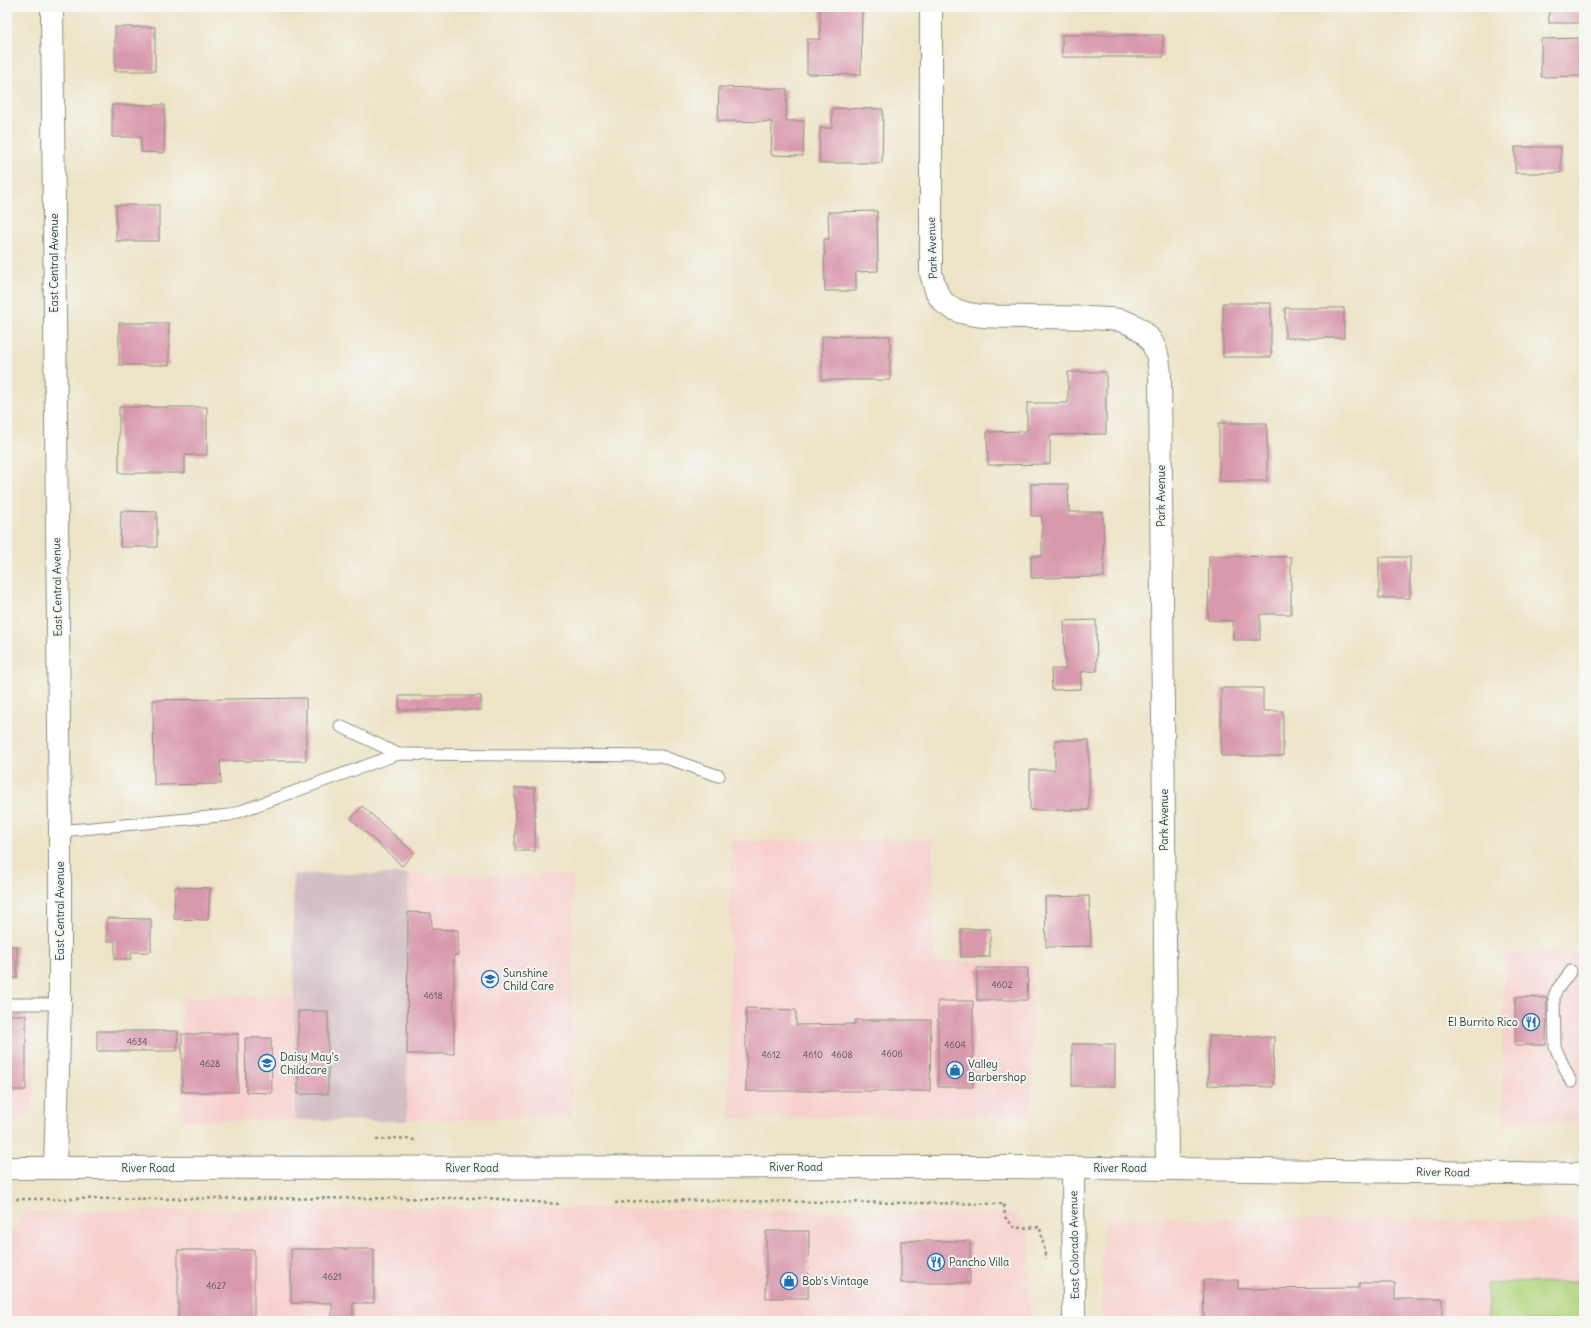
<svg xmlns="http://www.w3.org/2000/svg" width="1591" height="1328" viewBox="0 0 1591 1328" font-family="Delius,sans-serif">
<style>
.built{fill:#f7d0ce}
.industrial{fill:#d2bec4}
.green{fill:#b1d57e;stroke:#688959}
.building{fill:#d999ad}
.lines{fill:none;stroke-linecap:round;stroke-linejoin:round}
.lane-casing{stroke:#86907d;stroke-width:13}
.street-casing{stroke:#86907d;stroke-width:24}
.secondary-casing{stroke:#86907d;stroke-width:24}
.primary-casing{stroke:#86907d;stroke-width:24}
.path{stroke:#86907d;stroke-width:2.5;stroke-dasharray:3 3;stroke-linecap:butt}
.lane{stroke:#fff;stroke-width:11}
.street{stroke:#fff;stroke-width:22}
.secondary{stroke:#fff;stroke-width:22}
.primary{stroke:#fff;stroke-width:22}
.labels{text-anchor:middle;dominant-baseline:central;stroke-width:4;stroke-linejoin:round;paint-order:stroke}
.number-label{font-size:9px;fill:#4e5452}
.street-label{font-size:11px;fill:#1f3d34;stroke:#f6f6f2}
.poi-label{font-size:11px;fill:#1f3d34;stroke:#f6f6f2;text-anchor:start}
</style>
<rect width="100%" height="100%" fill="#f6f6f2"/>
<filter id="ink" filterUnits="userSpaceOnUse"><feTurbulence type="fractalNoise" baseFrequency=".025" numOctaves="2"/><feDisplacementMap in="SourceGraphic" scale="8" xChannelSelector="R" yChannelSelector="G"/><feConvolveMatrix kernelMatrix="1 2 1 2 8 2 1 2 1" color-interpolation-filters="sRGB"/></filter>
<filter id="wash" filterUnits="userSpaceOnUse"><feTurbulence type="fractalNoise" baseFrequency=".012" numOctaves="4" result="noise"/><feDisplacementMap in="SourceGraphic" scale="16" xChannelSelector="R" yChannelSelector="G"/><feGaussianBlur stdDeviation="0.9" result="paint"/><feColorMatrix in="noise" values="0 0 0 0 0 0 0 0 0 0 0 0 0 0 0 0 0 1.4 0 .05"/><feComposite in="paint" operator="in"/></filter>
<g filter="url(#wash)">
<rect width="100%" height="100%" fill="#ede3c6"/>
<g class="built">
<path d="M 933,839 L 934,962 L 1032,961 L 1032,1116 L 729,1118 L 731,841 Z"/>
<path d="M 408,874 L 573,876 L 572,1117 L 407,1120 Z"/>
<path d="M 1504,953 L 1584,953 L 1584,1122 L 1503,1122 Z"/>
<path d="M 294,996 L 295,1120 L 182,1120 L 181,997 Z"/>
<path d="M 7,1015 L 34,1016 L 34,1098 L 28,1115 L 17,1121 L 7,1120 Z"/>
<path d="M 523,1207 L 1014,1214 L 1030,1231 L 1030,1321 L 7,1321 L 7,1241 L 24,1212 Z"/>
<path d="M 1110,1218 L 1584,1221 L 1584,1321 L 1102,1321 L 1103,1229 L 1103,1226 Z"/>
</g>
<path class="industrial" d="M 293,874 L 408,874 L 407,1121 L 295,1120 Z"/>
<path class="green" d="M 1584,1282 L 1584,1321 L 1487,1321 L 1487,1283 Z"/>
<g id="blocks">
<g class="building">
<path d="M 820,7 L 862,7 L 861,75 L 807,74 L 807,39 L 820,39 Z"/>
<rect x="1549" y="7" width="35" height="16"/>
<rect x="115" y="27" width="40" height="44"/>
<rect x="1062" y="35" width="101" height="22"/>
<path d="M 1584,38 L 1584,76 L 1541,77 L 1541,39 Z"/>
<path d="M 719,87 L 787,89 L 786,121 L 804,121 L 803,156 L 771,155 L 772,122 L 718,121 Z"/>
<path d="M 112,105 L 165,105 L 164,153 L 141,152 L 141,137 L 112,137 Z"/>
<path d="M 832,108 L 883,109 L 882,163 L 819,163 L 820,128 L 832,128 Z"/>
<rect x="1515" y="147" width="46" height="26"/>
<rect x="116" y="205" width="43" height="36"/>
<path d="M 877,211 L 878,271 L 856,272 L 856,291 L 825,291 L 824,239 L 829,239 L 828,212 Z"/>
<rect x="1223" y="303" width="48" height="54"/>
<rect x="1285" y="308" width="59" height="30"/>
<rect x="119" y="323" width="50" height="42"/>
<rect x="822" y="336" width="68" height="44"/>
<path d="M 1068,372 L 1106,372 L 1106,434 L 1050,435 L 1050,464 L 988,465 L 987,432 L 1027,431 L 1027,403 L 1068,403 Z"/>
<path d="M 119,407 L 207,407 L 207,455 L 185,455 L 185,473 L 119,473 Z"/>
<rect x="1219" y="423" width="48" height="58"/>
<path d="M 1031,484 L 1068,484 L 1069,512 L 1103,512 L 1104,577 L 1031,578 L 1031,556 L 1042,556 L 1042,516 L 1031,516 Z"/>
<path d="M 121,511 L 157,512 L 157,547 L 120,547 Z"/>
<path d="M 1209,556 L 1291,557 L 1291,614 L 1260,614 L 1260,640 L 1233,640 L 1233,621 L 1208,620 Z"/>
<rect x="1379" y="557" width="31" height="41"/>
<path d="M 1096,620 L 1097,671 L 1081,672 L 1081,689 L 1052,690 L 1051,669 L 1065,669 L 1064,621 Z"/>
<path d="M 1221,688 L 1263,688 L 1263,711 L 1283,711 L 1283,756 L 1221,756 Z"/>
<rect x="399" y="696" width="82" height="14"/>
<path d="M 306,698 L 306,761 L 220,761 L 221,784 L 154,785 L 153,700 Z"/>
<path d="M 1055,740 L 1089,740 L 1089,810 L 1030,810 L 1030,770 L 1055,770 Z"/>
<rect x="515" y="788" width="20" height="63"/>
<path d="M 362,806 L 414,853 L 402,866 L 351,819 Z"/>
<path d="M 175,887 L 210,888 L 208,920 L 174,919 Z"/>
<path d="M 1089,896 L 1091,946 L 1046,947 L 1045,897 Z"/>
<path d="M 408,912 L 431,913 L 432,929 L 458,930 L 458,955 L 454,955 L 454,1054 L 407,1054 Z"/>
<path d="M 107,918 L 151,919 L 151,952 L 131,952 L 131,959 L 115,959 L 115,941 L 107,941 Z"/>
<rect x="961" y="929" width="29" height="28"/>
<rect x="7" y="946" width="10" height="32"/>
<path d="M 977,968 L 1028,968 L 1027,1000 L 977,1000 Z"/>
<path d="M 1515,997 L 1547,998 L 1546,1045 L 1515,1045 Z"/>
<rect x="938" y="1001" width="35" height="86"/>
<path d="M 746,1008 L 796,1010 L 796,1025 L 855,1024 L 855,1020 L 931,1020 L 930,1091 L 746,1091 Z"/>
<rect x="298" y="1011" width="30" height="83"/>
<rect x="7" y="1015" width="19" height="75"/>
<path d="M 97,1031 L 178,1031 L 177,1051 L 97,1051 Z"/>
<rect x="182" y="1034" width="56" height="58"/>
<path d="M 1209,1036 L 1274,1037 L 1273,1087 L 1208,1085 Z"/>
<path d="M 245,1038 L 271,1038 L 272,1093 L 246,1092 Z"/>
<rect x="1072" y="1044" width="43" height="42"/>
<path d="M 766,1231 L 809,1231 L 808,1298 L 766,1298 Z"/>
<rect x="901" y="1241" width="69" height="42"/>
<path d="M 291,1249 L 374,1249 L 374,1303 L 353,1303 L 353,1321 L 332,1321 L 332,1303 L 291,1303 Z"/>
<rect x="178" y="1250" width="76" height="71"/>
<path d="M 1203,1280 L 1238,1280 L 1238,1289 L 1359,1288 L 1359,1283 L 1395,1283 L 1395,1299 L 1442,1299 L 1442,1321 L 1190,1321 L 1190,1318 L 1204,1318 Z"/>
</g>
</g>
</g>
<g filter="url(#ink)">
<use href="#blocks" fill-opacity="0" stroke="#86907d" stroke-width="1"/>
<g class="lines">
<g class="lane-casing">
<g id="lane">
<path d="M 340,726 L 398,754"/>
<path d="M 60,831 L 230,815 L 398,754 L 661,756 L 719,776"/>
<path d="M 1571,971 L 1556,991 L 1554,997 L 1555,1047 L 1571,1082"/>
<path d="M 7,1004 L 60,1004"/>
</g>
</g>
<g class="street-casing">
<g id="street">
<path d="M 931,7 L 931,273 C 934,285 937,298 947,305 C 967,320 1007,316 1031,317 C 1061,317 1091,317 1120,320 C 1150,329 1159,347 1160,377 L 1167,1169"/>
<path d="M 1073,1168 L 1074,1321"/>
</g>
</g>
<g class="secondary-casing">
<path id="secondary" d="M 52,7 L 60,831 L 60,1004 L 55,1167"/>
</g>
<g class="primary-casing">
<path id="primary" d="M 7,1168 L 1006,1167 L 1584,1174"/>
</g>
<g class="path">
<path d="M 376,1140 L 397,1138 L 415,1140"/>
<path d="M 16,1199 L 487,1198 L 560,1204"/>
<path d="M 615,1203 L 651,1200 L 1004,1204 L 1005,1217 L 1015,1228 L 1040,1227 L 1046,1259"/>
</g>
<use href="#lane" class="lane"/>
<use href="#street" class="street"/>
<use href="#secondary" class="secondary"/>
<use href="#primary" class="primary"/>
</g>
</g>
<defs>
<g id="school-ring" transform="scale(0.9)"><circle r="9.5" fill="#f6f6f2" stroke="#1f6fb2" stroke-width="1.5"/><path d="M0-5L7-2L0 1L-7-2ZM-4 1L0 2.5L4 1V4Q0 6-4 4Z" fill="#1f6fb2"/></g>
<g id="restaurant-ring" transform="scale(0.9)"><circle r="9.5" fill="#f6f6f2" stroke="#1f6fb2" stroke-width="1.5"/><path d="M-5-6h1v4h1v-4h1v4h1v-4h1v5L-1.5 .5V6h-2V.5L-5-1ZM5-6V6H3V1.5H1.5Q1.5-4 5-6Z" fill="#1f6fb2"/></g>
<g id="shop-ring" transform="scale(0.9)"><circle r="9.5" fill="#f6f6f2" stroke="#1f6fb2" stroke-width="1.5"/><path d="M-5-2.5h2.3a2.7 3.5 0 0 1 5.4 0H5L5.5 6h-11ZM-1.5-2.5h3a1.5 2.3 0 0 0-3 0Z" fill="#1f6fb2"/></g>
</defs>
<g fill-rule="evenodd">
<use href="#school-ring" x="490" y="979"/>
<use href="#restaurant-ring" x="1531" y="1022"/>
<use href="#school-ring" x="267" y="1063"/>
<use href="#shop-ring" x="955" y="1070"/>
<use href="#restaurant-ring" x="936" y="1262"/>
<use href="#shop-ring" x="789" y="1281"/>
</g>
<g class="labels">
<g class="number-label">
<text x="1002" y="984">4602</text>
<text x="433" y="995">4618</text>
<text x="137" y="1041">4634</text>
<text x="955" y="1044">4604</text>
<text x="892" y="1053">4606</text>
<text x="771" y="1054">4612</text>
<text x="813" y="1054">4610</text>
<text x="842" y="1054">4608</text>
<text x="210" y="1063">4628</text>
<text x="332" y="1276">4621</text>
<text x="216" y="1285">4627</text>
</g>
<g class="street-label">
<text transform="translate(932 248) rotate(-92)">Park Avenue</text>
<text transform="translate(54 263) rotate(-90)">East Central Avenue</text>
<text transform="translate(1161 496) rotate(-90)">Park Avenue</text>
<text transform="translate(57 587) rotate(-91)">East Central Avenue</text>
<text transform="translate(1164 820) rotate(-90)">Park Avenue</text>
<text transform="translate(60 911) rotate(-90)">East Central Avenue</text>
<text x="796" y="1167">River Road</text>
<text x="148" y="1168">River Road</text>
<text x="472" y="1168">River Road</text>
<text x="1120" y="1168">River Road</text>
<text transform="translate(1443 1172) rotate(1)">River Road</text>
<text transform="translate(1074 1245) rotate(-91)">East Colorado Avenue</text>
</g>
<g class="poi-label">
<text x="503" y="973">Sunshine<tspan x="503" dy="13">Child Care</tspan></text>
<text x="1518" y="1022" text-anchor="end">El Burrito Rico</text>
<text x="280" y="1057">Daisy May's<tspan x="280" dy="13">Childcare</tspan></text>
<text x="968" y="1064">Valley<tspan x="968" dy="13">Barbershop</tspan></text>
<text x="949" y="1262">Pancho Villa</text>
<text x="802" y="1281">Bob's Vintage</text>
</g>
</g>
<rect width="1591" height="1328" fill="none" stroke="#f6f6f2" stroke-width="24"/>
</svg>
